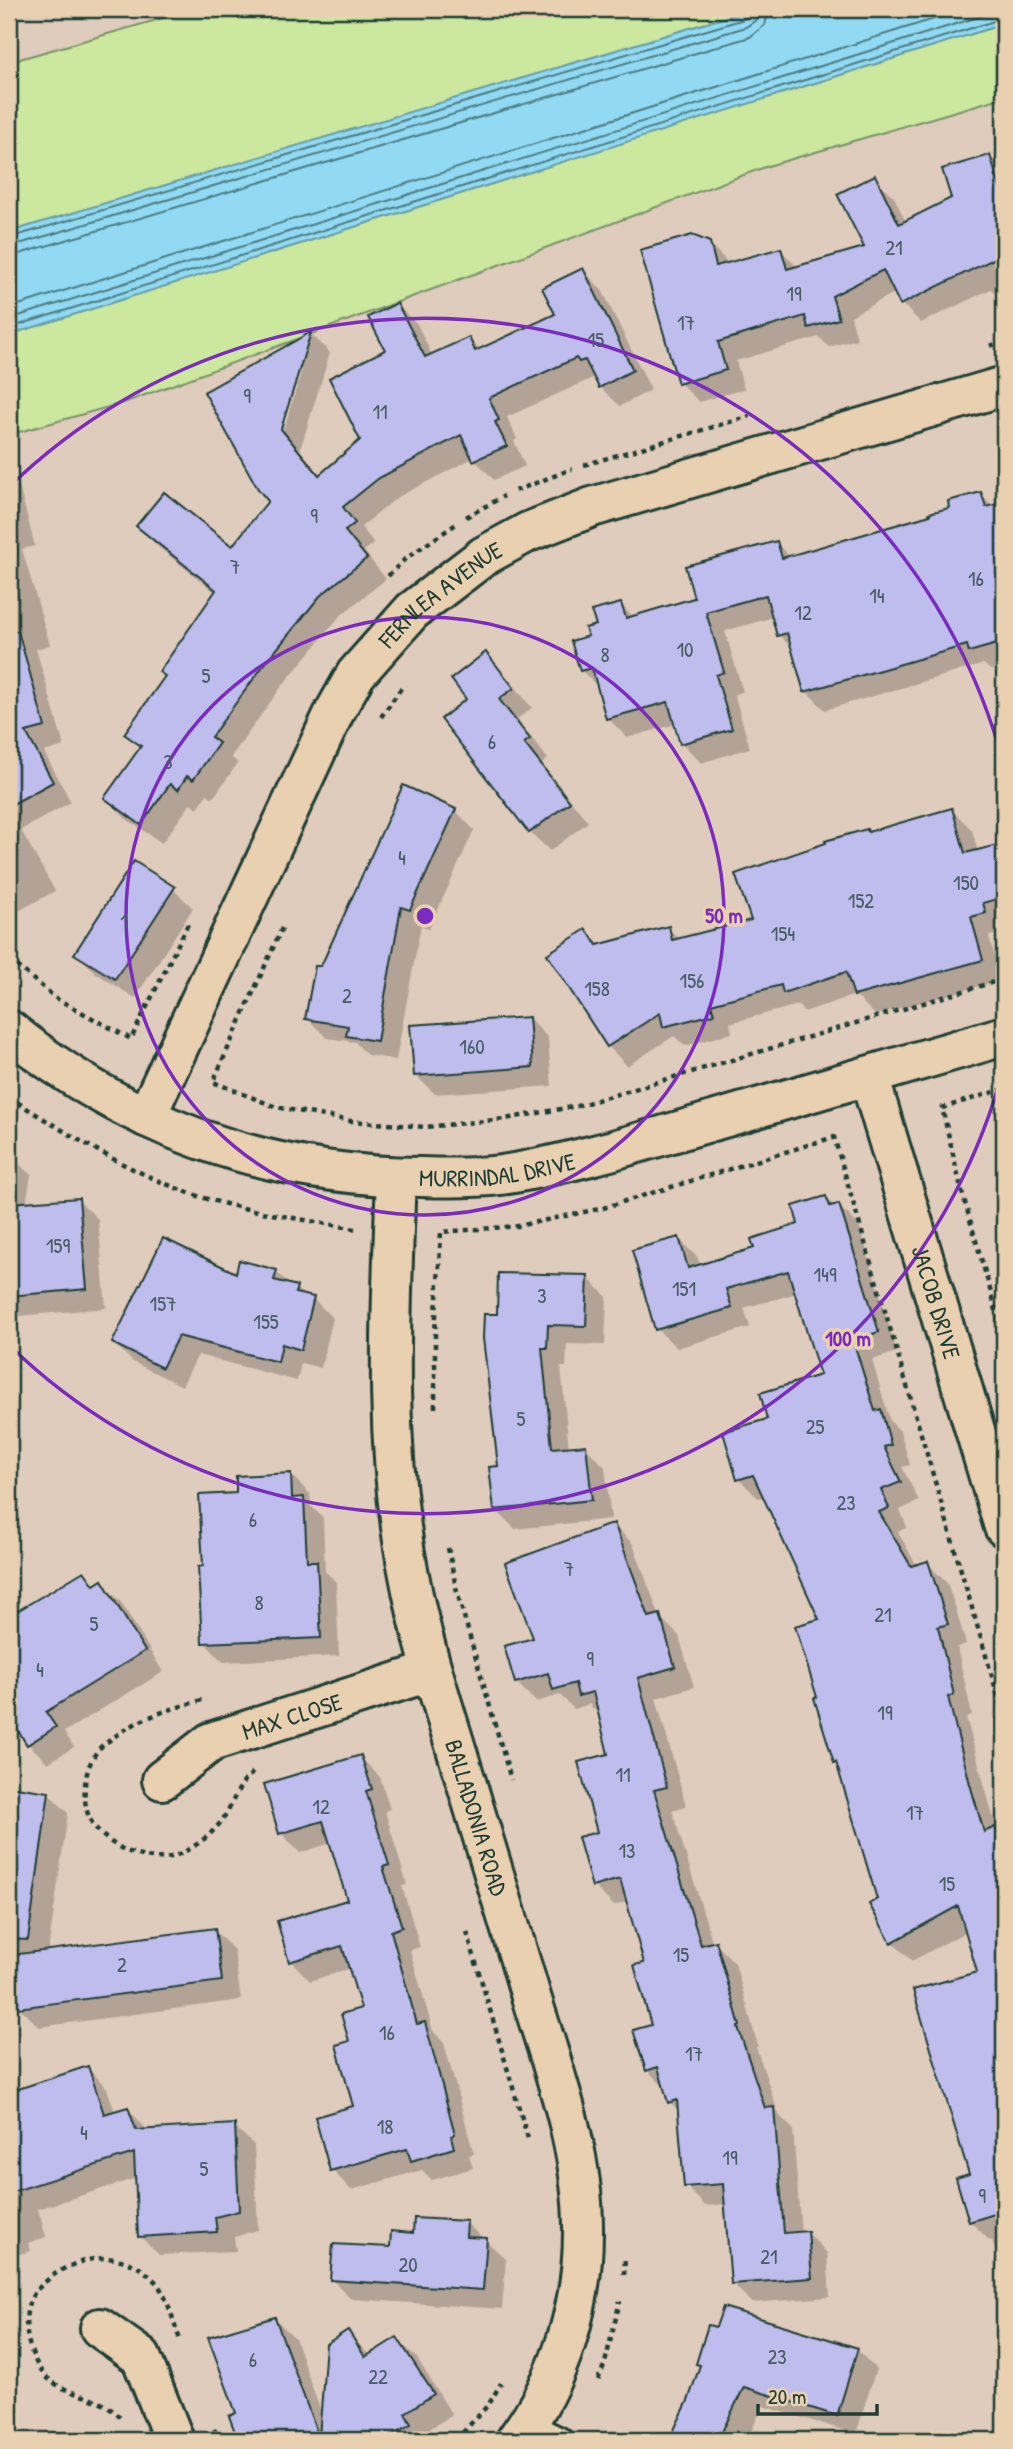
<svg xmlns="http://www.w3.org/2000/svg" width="1013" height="2449" viewBox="0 0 1013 2449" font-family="'Patrick Hand',sans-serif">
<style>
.green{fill:#cce79e;stroke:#769269;stroke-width:2}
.water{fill:#92daf4;stroke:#649ba7;stroke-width:2}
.shadow{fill:#0003;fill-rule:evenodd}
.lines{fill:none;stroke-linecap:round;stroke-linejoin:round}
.shore{stroke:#4d7c81;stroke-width:2}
.building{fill:#bfbcee;stroke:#1f3d34;stroke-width:2}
.lane-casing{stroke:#1f3d34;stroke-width:30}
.street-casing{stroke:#1f3d34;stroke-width:44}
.path{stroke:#1f3d34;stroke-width:4.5;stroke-dasharray:5 5;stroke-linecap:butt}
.lane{stroke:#e8d0b0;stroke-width:24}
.street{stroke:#e8d0b0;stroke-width:38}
.ring{fill:none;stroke:#7b2cbf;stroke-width:3.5}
.labels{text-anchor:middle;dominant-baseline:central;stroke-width:7;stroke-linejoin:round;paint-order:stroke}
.number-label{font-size:21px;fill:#475d62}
.street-label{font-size:24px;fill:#1f3d34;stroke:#e8d0b0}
.centre{fill:#7b2cbf;stroke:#e8d0b0;stroke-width:3.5}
.ring-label{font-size:21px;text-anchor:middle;font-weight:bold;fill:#7b2cbf;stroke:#e8d0b0;stroke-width:7;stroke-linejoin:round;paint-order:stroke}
</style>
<rect width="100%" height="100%" fill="#e0ccbc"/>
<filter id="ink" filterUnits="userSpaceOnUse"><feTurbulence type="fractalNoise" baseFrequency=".0143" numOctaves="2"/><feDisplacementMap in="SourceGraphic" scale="14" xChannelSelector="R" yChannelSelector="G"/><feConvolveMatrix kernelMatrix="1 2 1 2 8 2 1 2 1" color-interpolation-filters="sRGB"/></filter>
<g filter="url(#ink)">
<path class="green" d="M 195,9 L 1004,9 L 1004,97 L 768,166 L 126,402 L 9,435 L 9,62 Z"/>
<path class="water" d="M 753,9 L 1004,9 L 1004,24 L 9,335 L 9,232 Z"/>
<g class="shadow">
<path d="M 990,157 L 993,160 L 1004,157 L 1004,302 L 991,289 L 921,323 L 902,304 L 896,292 L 851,316 L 857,339 L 829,347 L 819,337 L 736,361 L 744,389 L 699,402 L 680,383 L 709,243 L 729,264 L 781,250 L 798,268 L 866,248 L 874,178 L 894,197 L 906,222 L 953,199 Z"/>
<path d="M 583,270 L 602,290 L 651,390 L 620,406 L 600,387 L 595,377 L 507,417 L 517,439 L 514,441 L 525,466 L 494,480 L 473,458 L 398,497 L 361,527 L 374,543 L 364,551 L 386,579 L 340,616 L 282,686 L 231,757 L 238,763 L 213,798 L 207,794 L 198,808 L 191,803 L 162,843 L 125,818 L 106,798 L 141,749 L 126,734 L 167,677 L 216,593 L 157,546 L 138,526 L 232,549 L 270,501 L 206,392 L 311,334 L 330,353 L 300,450 L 321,476 L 362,441 L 397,305 L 417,324 L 432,355 L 469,339 L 481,351 L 558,315 ZM 298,369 L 302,369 L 281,438 L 277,437 Z"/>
<path d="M 9,476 L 19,486 L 35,546 L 22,549 L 50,645 L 36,649 L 64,746 L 44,752 L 71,802 L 21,830 L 55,891 L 13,914 L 9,910 Z"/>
<path d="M 980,494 L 993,507 L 1004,504 L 1004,667 L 990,670 L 984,664 L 825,710 L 806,691 L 794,650 L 779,635 L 774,617 L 725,631 L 743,692 L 734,694 L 750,748 L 701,763 L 682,743 L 676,724 L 627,738 L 608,718 L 599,688 L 581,670 L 590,638 L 598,626 L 621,605 L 634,618 L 697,599 L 776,543 L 790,557 L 951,509 Z"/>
<path d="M 486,655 L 505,674 L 532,708 L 517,719 L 548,759 L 542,764 L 588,822 L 550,851 L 530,832 L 469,699 Z"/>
<path d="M 455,810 L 474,830 L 429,929 L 421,925 L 396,1060 L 367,1055 L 355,1042 L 327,1038 L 307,1018 L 322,968 Z"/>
<path d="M 952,810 L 972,830 L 978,852 L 1004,845 L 1004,922 L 1001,923 L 1004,933 L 989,936 L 1001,980 L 875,1015 L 855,995 L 804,1012 L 798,1005 L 730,1023 L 732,1033 L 685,1046 L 674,1036 L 627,1066 L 608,1046 L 586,931 L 601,946 L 668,928 L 680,940 L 753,922 L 869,834 Z"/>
<path d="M 173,889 L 193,908 L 135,998 L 96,973 L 76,953 Z"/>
<path d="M 529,1018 L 548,1038 L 552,1086 L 435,1094 L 415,1075 Z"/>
<path d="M 9,1155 L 31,1175 L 26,1204 L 78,1200 L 98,1219 L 106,1308 L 9,1317 Z"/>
<path d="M 1004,1178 L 1004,1207 L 997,1180 Z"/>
<path d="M 826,1198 L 835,1207 L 839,1206 L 859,1225 L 897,1352 L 872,1360 L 890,1421 L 900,1431 L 910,1465 L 902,1467 L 919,1501 L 900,1510 L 907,1527 L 898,1532 L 917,1566 L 927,1563 L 947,1583 L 956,1609 L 966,1644 L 957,1647 L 972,1715 L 966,1717 L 997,1831 L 1004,1839 L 1004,2280 L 992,2240 L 990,2241 L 970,2221 L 979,1973 L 967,1931 L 912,1961 L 892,1942 L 839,1766 L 835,1762 L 819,1698 L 822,1620 L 765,1496 L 758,1498 L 739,1479 L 769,1420 L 823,1377 L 797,1293 L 744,1308 L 750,1327 L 677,1348 L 657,1329 L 679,1239 L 698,1258 L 700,1266 L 756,1250 L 800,1225 Z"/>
<path d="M 1004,1225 L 1004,1249 L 998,1227 Z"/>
<path d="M 276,1272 L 291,1286 L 296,1288 L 306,1297 L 313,1299 L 333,1318 L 321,1368 L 301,1363 L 297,1381 L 198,1355 L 182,1386 L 133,1362 L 114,1343 L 237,1276 Z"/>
<path d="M 587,1277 L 607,1297 L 605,1345 L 567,1344 L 566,1367 L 561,1367 L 569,1449 L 585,1447 L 605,1467 L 611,1519 L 515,1529 L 495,1509 L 500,1467 L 499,1316 Z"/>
<path d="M 291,1475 L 310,1494 L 311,1506 L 323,1518 L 325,1571 L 336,1582 L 339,1656 L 223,1662 L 204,1642 L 205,1568 L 238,1495 Z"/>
<path d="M 614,1525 L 633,1544 L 660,1617 L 679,1636 L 694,1687 L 656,1698 L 686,1806 L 672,1810 L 713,1944 L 715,1943 L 735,1963 L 758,2046 L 756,2047 L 779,2115 L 793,2129 L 801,2234 L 808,2233 L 827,2253 L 830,2297 L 752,2303 L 732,2283 L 726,2204 L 705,2206 L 686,2186 L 680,2112 L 670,2102 L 666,2089 L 647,2070 L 653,2026 L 647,1964 L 628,1901 L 614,1906 L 594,1886 L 599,1833 L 610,1755 L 599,1715 L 589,1704 L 574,1709 L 560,1695 L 536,1702 L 516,1682 L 535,1639 Z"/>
<path d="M 84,1573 L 97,1585 L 101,1583 L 121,1602 L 163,1672 L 64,1732 L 74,1747 L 48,1763 L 28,1744 L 9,1713 L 9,1618 Z"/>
<path d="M 360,1757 L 380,1777 L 390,1809 L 385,1811 L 407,1885 L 402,1886 L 420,1947 L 410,1950 L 433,2031 L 444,2043 L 474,2154 L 469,2155 L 473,2168 L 432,2180 L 422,2170 L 351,2190 L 332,2170 L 356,2107 L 351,2042 L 363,2009 L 351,1968 L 310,1981 L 291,1961 L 349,1901 L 331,1843 L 300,1853 L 281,1833 Z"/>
<path d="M 9,1788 L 49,1794 L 68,1813 L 48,1952 L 214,1930 L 234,1950 L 241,2000 L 39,2027 L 20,2008 L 13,1960 L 9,1959 Z"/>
<path d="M 88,2068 L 107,2088 L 115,2112 L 128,2109 L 148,2131 L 234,2126 L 254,2145 L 258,2230 L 234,2237 L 236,2251 L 159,2255 L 140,2236 L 137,2178 L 38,2209 L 46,2237 L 28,2243 L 31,2251 L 9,2257 L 9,2093 Z"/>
<path d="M 466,2223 L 506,2259 L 502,2309 L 352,2299 L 332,2280 L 414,2235 Z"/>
<path d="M 275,2319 L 295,2338 L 322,2415 L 348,2332 L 370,2356 L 397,2339 L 417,2358 L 452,2415 L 423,2433 L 427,2440 L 240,2440 L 231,2417 L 238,2414 Z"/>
<path d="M 1004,2347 L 1004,2383 L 1000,2379 L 992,2351 Z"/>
<path d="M 857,2350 L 876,2369 L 856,2434 L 763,2406 L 747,2440 L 671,2440 L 690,2402 L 701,2367 L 698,2363 Z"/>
</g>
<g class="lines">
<g class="shore">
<path d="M 9,238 L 744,19 L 749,15 L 750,9"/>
<path d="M 9,247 L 746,27 L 756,20 L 759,9"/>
<path d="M 9,257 L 750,37 L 765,25 L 769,9"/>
<path d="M 9,308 L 966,9"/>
<path d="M 9,319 L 1004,9"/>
<path d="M 9,328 L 1004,18"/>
</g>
</g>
<g class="building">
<path d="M 990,155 L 1004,201 L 1004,254 L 900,305 L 883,270 L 832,296 L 839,319 L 808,328 L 805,316 L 718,342 L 726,370 L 678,384 L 640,250 L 692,235 L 710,242 L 716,266 L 781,248 L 787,269 L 864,247 L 837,194 L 875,175 L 899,224 L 951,198 L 942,169 Z"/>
<path d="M 583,268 L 633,370 L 599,388 L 585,360 L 579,362 L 576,358 L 489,398 L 499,420 L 495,422 L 507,446 L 473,461 L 461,435 L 379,478 L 343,507 L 355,523 L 345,531 L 367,558 L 320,596 L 263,666 L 211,737 L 219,743 L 193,780 L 187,776 L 178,790 L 170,784 L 141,825 L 104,798 L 141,746 L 124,734 L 165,676 L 159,672 L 216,590 L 136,526 L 164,492 L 232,546 L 268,501 L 258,489 L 204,392 L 311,332 L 281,429 L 319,475 L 360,440 L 329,378 L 385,350 L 368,317 L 397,303 L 425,357 L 469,337 L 475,351 L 555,314 L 542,288 Z"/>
<path d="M 981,492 L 986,507 L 1004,502 L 1004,642 L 969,652 L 967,645 L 804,692 L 787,633 L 777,636 L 766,595 L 706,612 L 724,672 L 716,675 L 732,729 L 680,744 L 668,702 L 606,719 L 592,668 L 580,671 L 571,641 L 588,636 L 585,628 L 596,625 L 591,611 L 621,603 L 626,618 L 694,598 L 685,566 L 777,541 L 782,558 L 930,515 L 929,513 L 949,508 L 948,501 Z"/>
<path d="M 18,631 L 45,727 L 26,732 L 53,782 L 9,806 L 9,632 Z"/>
<path d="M 486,652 L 514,688 L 499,699 L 530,739 L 524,743 L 570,802 L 529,833 L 441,719 L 466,699 L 451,679 Z"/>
<path d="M 403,785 L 456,809 L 410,910 L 401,907 L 377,1041 L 346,1036 L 348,1026 L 305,1019 L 315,966 L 321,966 Z"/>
<path d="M 952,808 L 965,853 L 998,845 L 1004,867 L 1004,897 L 983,903 L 986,913 L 971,917 L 983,960 L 854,996 L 846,972 L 783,993 L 781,985 L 711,1004 L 714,1014 L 663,1027 L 660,1013 L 607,1047 L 547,954 L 586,929 L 597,945 L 669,926 L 672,940 L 751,920 L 735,874 L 826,843 L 825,841 L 867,829 L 868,832 Z"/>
<path d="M 134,861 L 175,887 L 115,979 L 74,954 Z"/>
<path d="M 529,1017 L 533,1067 L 414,1076 L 410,1025 Z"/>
<path d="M 826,1196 L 830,1206 L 839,1204 L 879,1332 L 853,1340 L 875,1411 L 881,1409 L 891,1445 L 884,1447 L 901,1482 L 881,1490 L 889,1508 L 879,1512 L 911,1566 L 928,1561 L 948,1624 L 938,1627 L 954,1695 L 948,1697 L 970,1784 L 984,1832 L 995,1827 L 1004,1844 L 1004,2211 L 969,2222 L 956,2178 L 969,2174 L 913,1990 L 977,1972 L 958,1906 L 891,1943 L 869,1904 L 877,1899 L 836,1762 L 834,1763 L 814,1698 L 817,1697 L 795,1626 L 819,1619 L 753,1475 L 737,1480 L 723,1432 L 767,1419 L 760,1393 L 820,1375 L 788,1271 L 726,1289 L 732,1308 L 655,1330 L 632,1250 L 679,1237 L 688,1268 L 754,1248 L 751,1239 L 798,1224 L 793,1206 Z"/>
<path d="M 79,1198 L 87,1289 L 9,1296 L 9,1203 Z"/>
<path d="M 163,1238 L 236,1273 L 239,1260 L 277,1270 L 274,1280 L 297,1286 L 295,1293 L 314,1297 L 301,1350 L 282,1344 L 278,1362 L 178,1336 L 162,1368 L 112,1343 Z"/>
<path d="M 498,1273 L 588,1275 L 586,1326 L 548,1325 L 547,1348 L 542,1348 L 552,1448 L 586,1445 L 592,1500 L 494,1510 L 489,1467 L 498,1466 L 483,1338 L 484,1314 L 497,1314 Z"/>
<path d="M 291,1473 L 292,1498 L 304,1497 L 307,1561 L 317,1561 L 321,1638 L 202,1643 L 198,1567 L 203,1566 L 199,1495 L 236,1493 L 236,1476 Z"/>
<path d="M 614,1523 L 649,1617 L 660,1614 L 675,1667 L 638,1678 L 667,1787 L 654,1790 L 701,1945 L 716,1941 L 740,2026 L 738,2027 L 765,2108 L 774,2107 L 784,2233 L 808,2231 L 812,2278 L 731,2284 L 723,2184 L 684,2187 L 677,2100 L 668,2103 L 658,2067 L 646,2071 L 633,2030 L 651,2025 L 634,1965 L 644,1963 L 620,1879 L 592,1887 L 578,1837 L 597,1832 L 578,1762 L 608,1754 L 593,1692 L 578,1696 L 575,1683 L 553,1690 L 548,1673 L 515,1683 L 504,1646 L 533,1638 L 505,1563 Z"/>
<path d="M 84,1571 L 94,1585 L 102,1580 L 145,1651 L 46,1712 L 56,1727 L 27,1745 L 9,1716 L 9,1616 Z"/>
<path d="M 361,1755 L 372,1789 L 366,1791 L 389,1865 L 383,1867 L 402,1927 L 391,1931 L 417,2024 L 425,2022 L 455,2134 L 451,2136 L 454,2148 L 411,2161 L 407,2149 L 330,2171 L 315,2117 L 353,2106 L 336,2045 L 349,2041 L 341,2014 L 361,2008 L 342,1946 L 289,1962 L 277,1921 L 347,1900 L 323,1821 L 279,1834 L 264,1784 Z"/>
<path d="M 9,1786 L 49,1792 L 28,1940 L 9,1939 Z"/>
<path d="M 215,1928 L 222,1981 L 18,2008 L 11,1955 Z"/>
<path d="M 88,2066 L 104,2114 L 128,2107 L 136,2130 L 235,2124 L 239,2211 L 215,2217 L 217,2232 L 138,2237 L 134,2153 L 9,2193 L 9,2092 Z"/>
<path d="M 414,2218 L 467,2221 L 466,2237 L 487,2238 L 483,2290 L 330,2280 L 333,2244 L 390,2247 L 391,2231 L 413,2233 Z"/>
<path d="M 723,2307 L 858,2348 L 837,2416 L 744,2387 L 718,2440 L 669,2440 L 688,2401 L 700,2365 L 696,2364 L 708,2325 L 716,2327 Z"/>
<path d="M 275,2317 L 319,2438 L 326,2344 L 348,2330 L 365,2357 L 397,2337 L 434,2394 L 405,2413 L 411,2424 L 384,2440 L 238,2440 L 229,2416 L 236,2413 L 208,2337 Z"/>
</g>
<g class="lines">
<g class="lane-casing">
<path id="lane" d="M 527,2424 L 560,2440"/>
</g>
<g class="street-casing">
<g id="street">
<path id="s1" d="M 9,1030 C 129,1128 267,1176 421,1177 C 448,1178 475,1178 501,1175 C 538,1170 574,1160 610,1151 L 1004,1036"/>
<path id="s2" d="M 869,1076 L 1004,1527"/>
<path id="s3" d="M 146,1117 L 334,713 L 356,674 L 412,611 L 484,556 L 528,532 L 592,507 L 1004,386"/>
<path id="s4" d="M 396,1177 C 391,1310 383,1444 409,1575 C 421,1640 442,1702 461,1765 C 485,1844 509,1923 533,2003 C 556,2077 584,2154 583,2232 C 583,2307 560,2380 516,2440"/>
<path id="s5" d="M 162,1780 L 211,1742 L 432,1671"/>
<path d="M 100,2328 L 141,2357 L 174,2440"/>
</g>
</g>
<g class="path">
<path d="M 990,346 L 1004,341"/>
<path d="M 584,465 L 750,416"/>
<path d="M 515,491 L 572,469"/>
<path d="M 466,517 L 504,496"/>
<path d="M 388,576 L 405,559 L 459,522"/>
<path d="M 381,717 L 402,687"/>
<path d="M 282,928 L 213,1082 L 276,1107 L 351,1121 L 425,1127 L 505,1119 L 577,1106 L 1004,979"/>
<path d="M 9,959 L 57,999 L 131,1039 L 188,924"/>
<path d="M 1004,1089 L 942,1108 L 962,1192 L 1004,1338"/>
<path d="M 9,1097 C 69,1135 130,1173 198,1196 C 248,1212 303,1219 355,1229"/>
<path d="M 435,1408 L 435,1332 L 441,1232 L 518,1226 L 603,1208 L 834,1137 L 1004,1717"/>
<path d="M 448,1548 L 457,1592 L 511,1780"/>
<path d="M 202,1700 C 171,1709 141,1717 114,1737 C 109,1741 102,1745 98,1750 C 84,1768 81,1796 89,1817 C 100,1843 143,1864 171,1857 C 191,1851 214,1834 225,1816 C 234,1800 239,1783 254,1772"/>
<path d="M 467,1932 L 529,2142"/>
<path d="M 624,2275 L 625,2256"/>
<path d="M 598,2380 L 605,2363 L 620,2301"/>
<path d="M 120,2417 C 115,2413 109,2407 103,2404 C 84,2394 56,2391 42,2372 C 29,2354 21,2323 30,2301 C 34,2290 46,2281 55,2274 C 86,2254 124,2250 153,2279 C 168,2294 173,2323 181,2342"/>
<path d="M 214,2429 L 219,2440"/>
<path d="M 456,2440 L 489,2404 L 501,2383"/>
</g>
<use href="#lane" class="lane"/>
<use href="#street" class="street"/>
</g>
</g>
<g class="ring">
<circle cx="425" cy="916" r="299"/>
<path d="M1004 1066A598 598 0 0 1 10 1346M10 486A598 598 0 0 1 1004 766"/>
</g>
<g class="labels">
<g class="number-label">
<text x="894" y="247">21</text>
<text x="794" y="293">19</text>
<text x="686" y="322">17</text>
<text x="596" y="339">15</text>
<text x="247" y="395">9</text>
<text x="380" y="411">11</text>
<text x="314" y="515">9</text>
<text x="235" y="566">7</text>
<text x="976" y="578">16</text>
<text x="877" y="595">14</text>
<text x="803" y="612">12</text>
<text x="685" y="649">10</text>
<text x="605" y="654">8</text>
<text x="206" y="675">5</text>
<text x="492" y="741">6</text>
<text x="168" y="761">3</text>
<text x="402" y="857">4</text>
<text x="966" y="882">150</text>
<text x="861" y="900">152</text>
<text x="124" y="920">1</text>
<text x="783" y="933">154</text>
<text x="692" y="980">156</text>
<text x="597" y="988">158</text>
<text x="347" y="995">2</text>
<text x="472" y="1046">160</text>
<text x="58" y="1245">159</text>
<text x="825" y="1274">149</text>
<text x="684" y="1288">151</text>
<text x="542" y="1295">3</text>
<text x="163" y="1303">157</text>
<text x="266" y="1321">155</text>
<text x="521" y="1418">5</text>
<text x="815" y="1426">25</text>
<text x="846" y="1502">23</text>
<text x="253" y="1519">6</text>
<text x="569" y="1568">7</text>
<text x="259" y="1602">8</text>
<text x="883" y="1614">21</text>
<text x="94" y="1623">5</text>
<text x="590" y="1658">9</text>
<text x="40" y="1669">4</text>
<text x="885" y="1712">19</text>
<text x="623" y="1774">11</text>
<text x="321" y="1806">12</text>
<text x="915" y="1812">17</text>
<text x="627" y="1850">13</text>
<text x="947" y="1883">15</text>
<text x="681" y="1954">15</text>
<text x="122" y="1964">2</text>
<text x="387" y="2032">16</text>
<text x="694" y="2053">17</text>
<text x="385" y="2126">18</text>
<text x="84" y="2132">4</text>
<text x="730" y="2157">19</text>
<text x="204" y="2168">5</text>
<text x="982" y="2195">9</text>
<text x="769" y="2256">21</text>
<text x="408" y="2264">20</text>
<text x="777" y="2356">23</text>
<text x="253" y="2359">6</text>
<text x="378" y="2376">22</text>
</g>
<g class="street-label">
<text stroke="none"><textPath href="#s3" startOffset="607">FERNLEA AVENUE</textPath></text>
<text stroke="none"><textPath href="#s1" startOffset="523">MURRINDAL DRIVE</textPath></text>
<text stroke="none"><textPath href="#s2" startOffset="236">JACOB DRIVE</textPath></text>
<text stroke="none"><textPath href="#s5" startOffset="147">MAX CLOSE</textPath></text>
<text stroke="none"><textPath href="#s4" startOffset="651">BALLADONIA ROAD</textPath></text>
</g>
</g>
<circle cx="425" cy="916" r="10" class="centre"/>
<g class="ring-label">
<text x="724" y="923">50 m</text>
<text x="848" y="1346">100 m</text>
</g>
<rect width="1013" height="2449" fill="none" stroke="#e8d0b0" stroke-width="35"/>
<rect x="18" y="18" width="978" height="2414" fill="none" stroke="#1f3d34" stroke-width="2.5" filter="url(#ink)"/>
<path d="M758 2404v10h119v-10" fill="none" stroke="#1f3d34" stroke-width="3.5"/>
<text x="768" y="2404" font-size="21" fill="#1f3d34" stroke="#e8d0b0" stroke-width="5" paint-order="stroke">20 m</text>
</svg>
